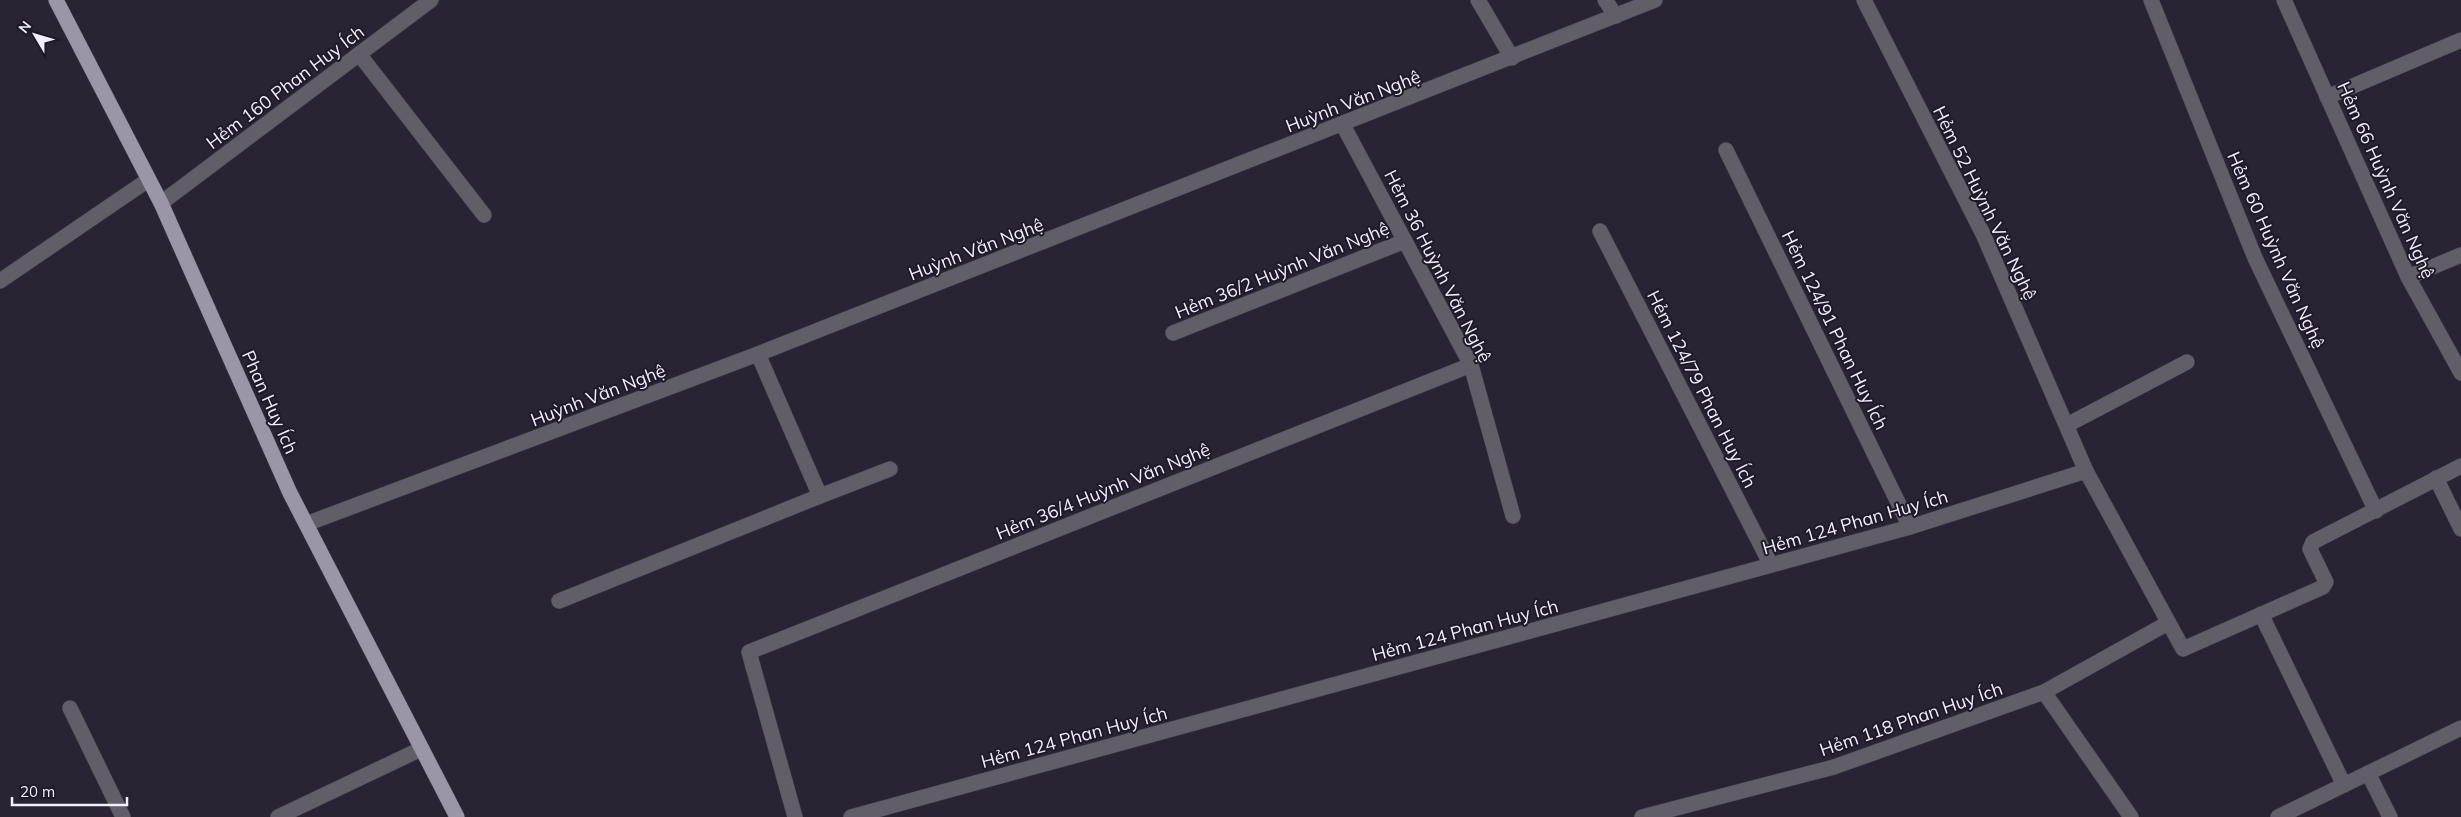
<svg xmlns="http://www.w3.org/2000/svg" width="2461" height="817" viewBox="0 0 2461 817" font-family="Mulish,sans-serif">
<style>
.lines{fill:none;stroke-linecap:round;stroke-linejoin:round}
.minor-casing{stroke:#453f50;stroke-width:16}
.major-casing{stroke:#453f50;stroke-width:16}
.minor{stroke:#615e67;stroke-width:15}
.major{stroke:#9c95a8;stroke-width:15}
.labels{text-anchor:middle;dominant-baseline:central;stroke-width:4;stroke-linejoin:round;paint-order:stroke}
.street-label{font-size:18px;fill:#f2eefa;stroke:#20192a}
</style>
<rect width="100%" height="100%" fill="#292334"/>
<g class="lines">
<g class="minor-casing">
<g id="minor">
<path d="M 1478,0 L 1512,58"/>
<path d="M 1605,0 L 1616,16"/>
<path d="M 1864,0 L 1983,234 L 2086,471 L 2183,649 L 2323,587 L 2326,582 L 2310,549 L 2313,542 L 2461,466"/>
<path d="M 2151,0 L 2255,258 L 2376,511"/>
<path d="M 2284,0 L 2408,277 L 2461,373"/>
<path d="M 359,54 L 484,215"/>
<path d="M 2327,97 L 2461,40"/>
<path d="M 1343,125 L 1471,365 L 1513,516"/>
<path d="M 1726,150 L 1910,527"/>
<path d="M 161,203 L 431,0"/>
<path d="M 1600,231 L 1771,565"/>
<path d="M 2408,277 L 2461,255"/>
<path d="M 0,281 L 148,180"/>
<path d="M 1173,333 L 1405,241"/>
<path d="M 758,354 L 820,496 L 890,469"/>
<path d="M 2067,425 L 2187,362"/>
<path d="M 2436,478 L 2461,529"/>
<path d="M 306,524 L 758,354 L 1655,0"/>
<path d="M 559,601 L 820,496"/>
<path d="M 2261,614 L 2344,785"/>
<path d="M 2044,692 L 2168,623"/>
<path d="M 70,708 L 123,817"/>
<path d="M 2368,773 L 2390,817"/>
<path d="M 278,817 L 421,749"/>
<path d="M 795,817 L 749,652 L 1471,365"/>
<path d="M 851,817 L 1910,527 L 2086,471"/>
<path d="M 1642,817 L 1834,767 L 2044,692 L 2131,817"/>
<path d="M 2278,817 L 2461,728"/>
</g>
</g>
<g class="major-casing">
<path id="major" d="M 56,0 L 161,203 L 290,493 L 457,817"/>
</g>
<use href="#minor" class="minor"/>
<use href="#major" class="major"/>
</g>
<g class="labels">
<g class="street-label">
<text transform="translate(285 87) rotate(-37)">Hẻm 160 Phan Huy Ích</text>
<text transform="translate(1353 101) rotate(-21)">Huỳnh Văn Nghệ</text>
<text transform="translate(2386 180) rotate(66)">Hẻm 66 Huỳnh Văn Nghệ</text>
<text transform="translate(1985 203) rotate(64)">Hẻm 52 Huỳnh Văn Nghệ</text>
<text transform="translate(976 249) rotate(-21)">Huỳnh Văn Nghệ</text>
<text transform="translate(2276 250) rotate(66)">Hẻm 60 Huỳnh Văn Nghệ</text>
<text transform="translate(1438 266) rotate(63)">Hẻm 36 Huỳnh Văn Nghệ</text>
<text transform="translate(1282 270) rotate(-22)">Hẻm 36/2 Huỳnh Văn Nghệ</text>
<text transform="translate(1835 330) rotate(64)">Hẻm 124/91 Phan Huy Ích</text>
<text transform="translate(1702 389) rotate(63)">Hẻm 124/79 Phan Huy Ích</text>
<text transform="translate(598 395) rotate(-21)">Huỳnh Văn Nghệ</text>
<text transform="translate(270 402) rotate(66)">Phan Huy Ích</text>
<text transform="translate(1103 491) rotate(-22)">Hẻm 36/4 Huỳnh Văn Nghệ</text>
<text transform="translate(1855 522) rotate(-16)">Hẻm 124 Phan Huy Ích</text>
<text transform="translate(1465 630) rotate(-15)">Hẻm 124 Phan Huy Ích</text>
<text transform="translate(1911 719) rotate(-19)">Hẻm 118 Phan Huy Ích</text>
<text transform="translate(1074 737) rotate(-15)">Hẻm 124 Phan Huy Ích</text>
</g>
</g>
<g transform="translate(35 35) rotate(308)" stroke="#20192a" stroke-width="4" paint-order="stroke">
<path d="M0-4L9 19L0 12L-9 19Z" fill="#f2eefa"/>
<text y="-8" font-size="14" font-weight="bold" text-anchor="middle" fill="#f2eefa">N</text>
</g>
<path d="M12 797v8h115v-8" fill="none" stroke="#f2eefa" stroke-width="2.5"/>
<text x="20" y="797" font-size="15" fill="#f2eefa" stroke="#20192a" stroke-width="4" paint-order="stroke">20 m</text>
</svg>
